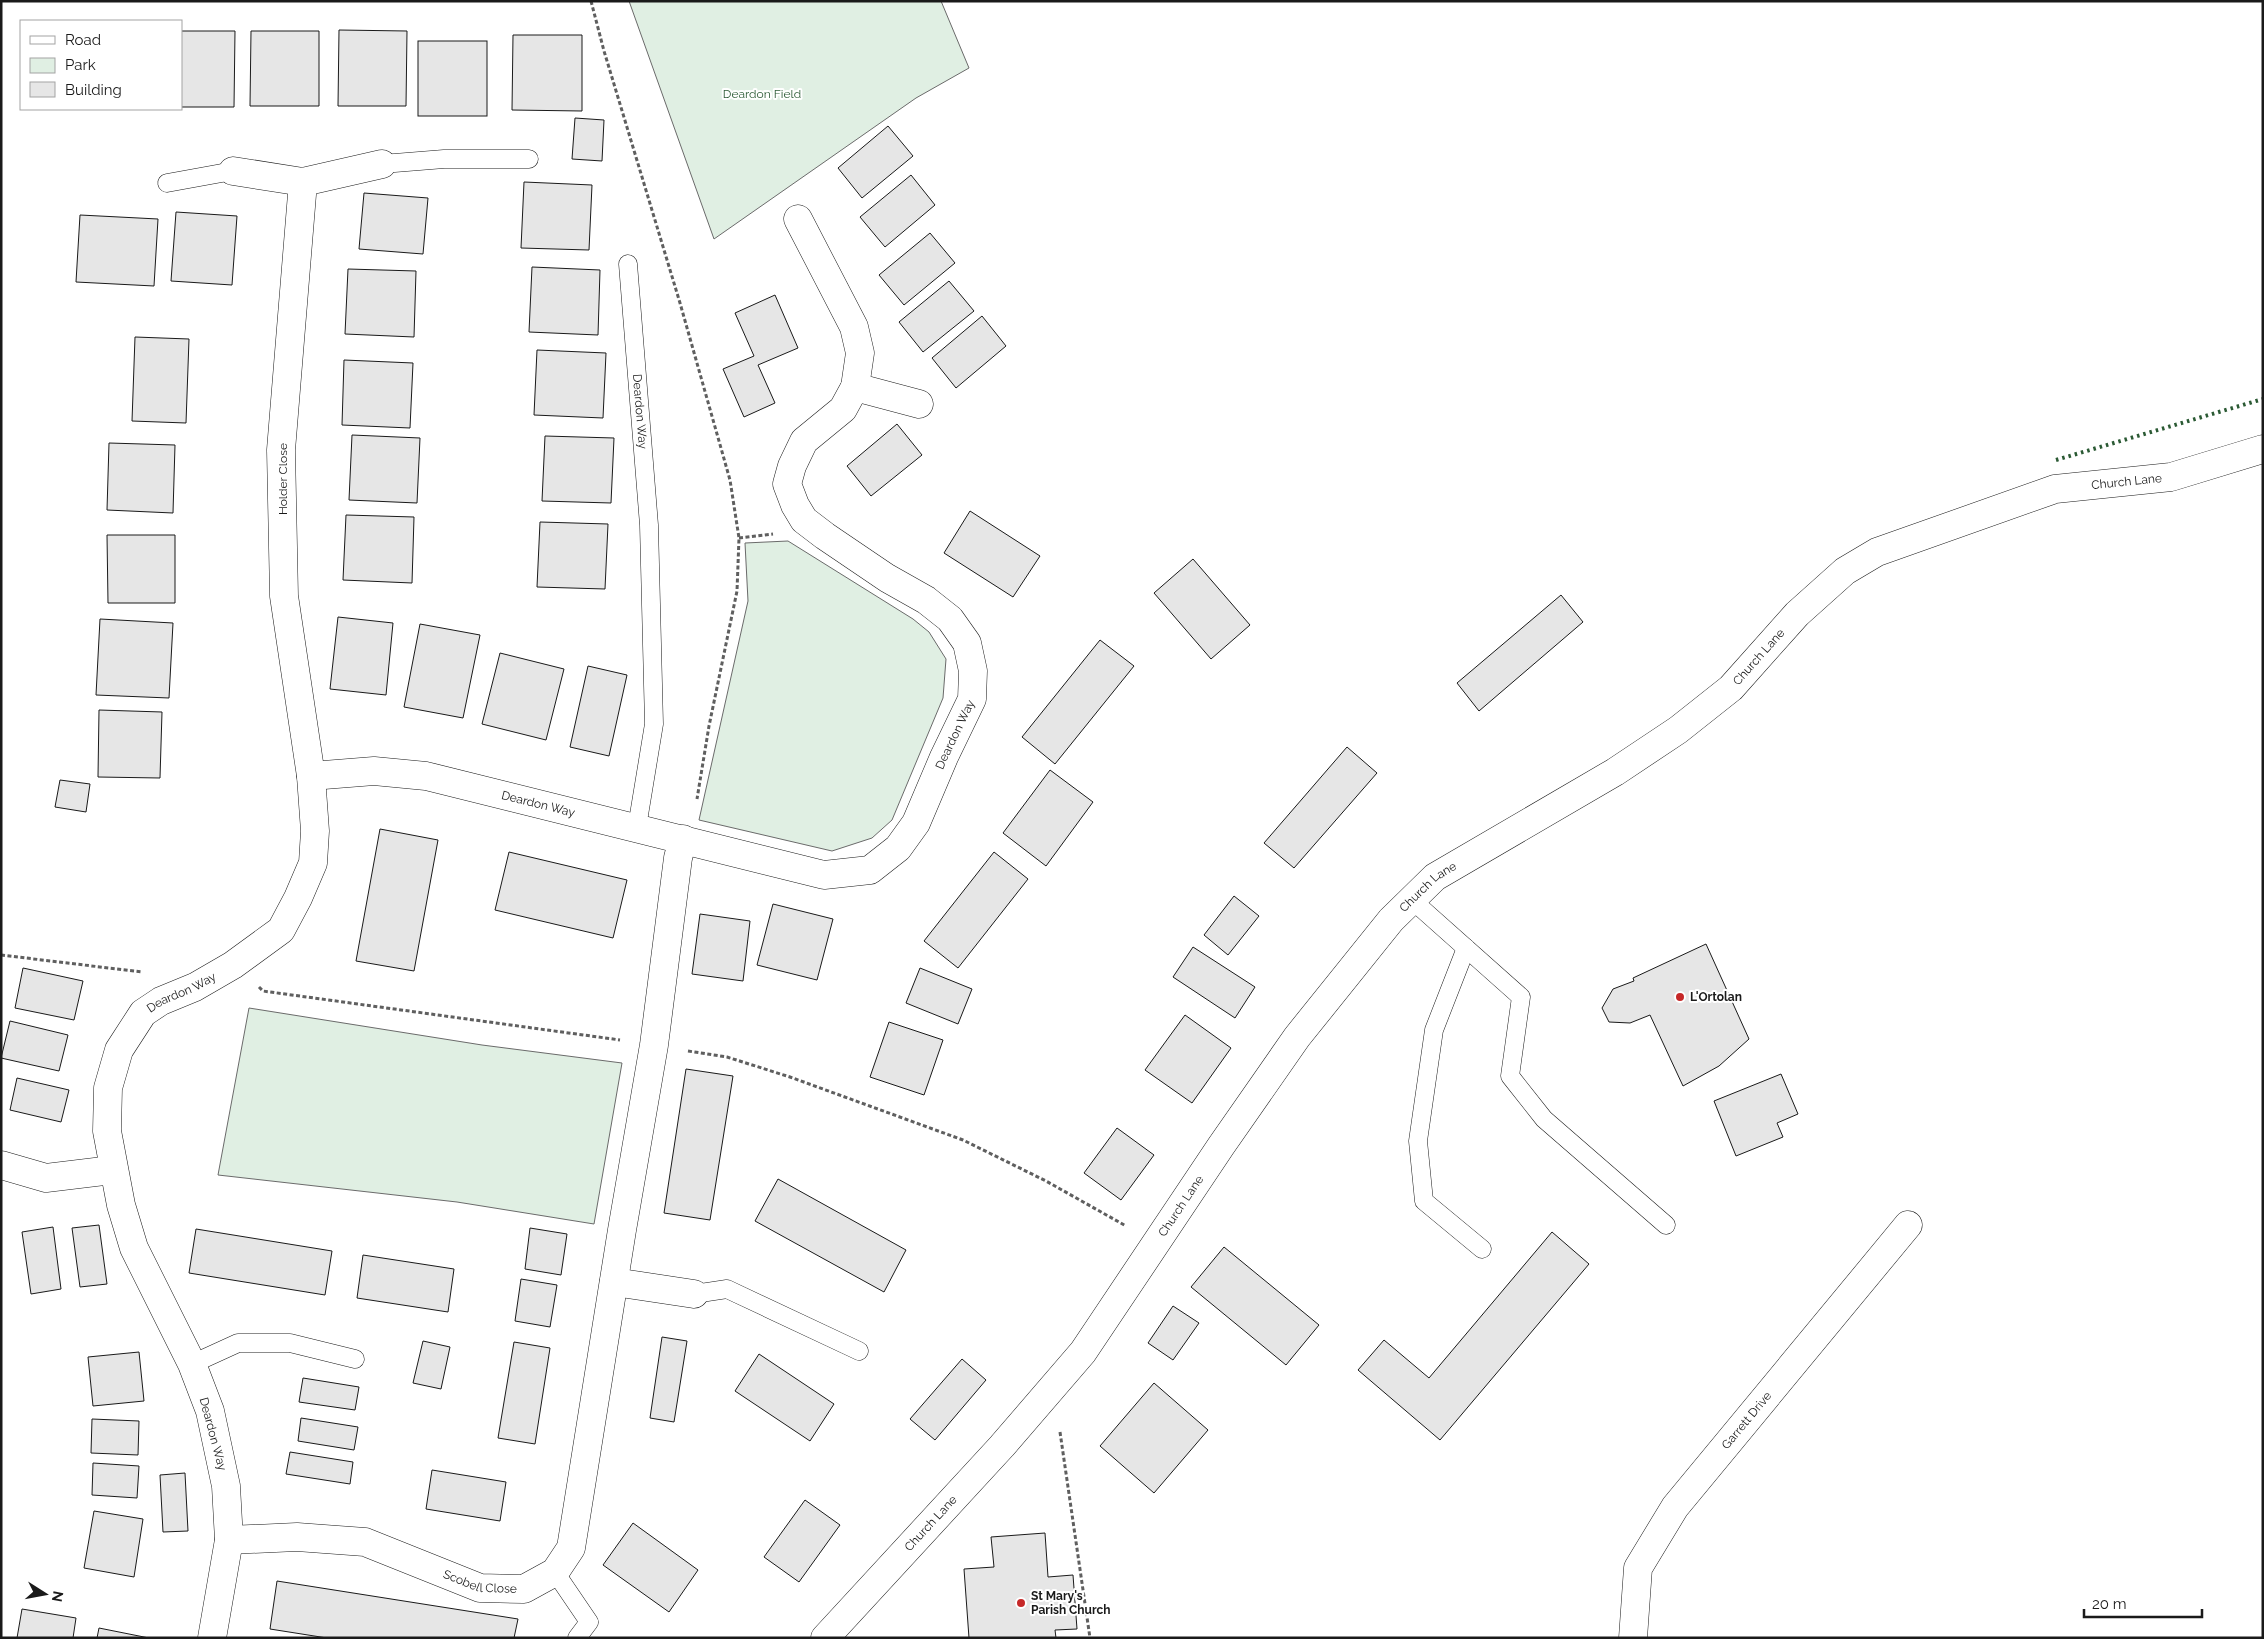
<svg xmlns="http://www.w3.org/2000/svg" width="2264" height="1639" viewBox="0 0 2264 1639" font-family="Raleway,sans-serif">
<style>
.green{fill:#e0efe3;stroke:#6a6a6a}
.building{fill:#e6e6e6;stroke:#1a1a1a}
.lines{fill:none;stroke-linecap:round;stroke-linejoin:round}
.lane-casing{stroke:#1a1a1a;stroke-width:19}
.street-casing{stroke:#1a1a1a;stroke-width:29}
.path{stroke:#5f5f5f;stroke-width:3;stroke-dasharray:4 2.5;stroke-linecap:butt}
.lane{stroke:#fff;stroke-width:18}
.street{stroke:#fff;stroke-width:28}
.hedge{stroke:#2b5a34;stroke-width:4;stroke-dasharray:2.5 4;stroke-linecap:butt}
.poi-dot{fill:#c62828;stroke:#fff;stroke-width:2}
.labels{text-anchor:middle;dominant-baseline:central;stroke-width:4;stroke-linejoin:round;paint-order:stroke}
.park-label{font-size:12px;fill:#2b5a34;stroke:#fff}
.street-label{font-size:12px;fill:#1a1a1a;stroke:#fff}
.poi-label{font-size:12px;font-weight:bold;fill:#1a1a1a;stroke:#fff;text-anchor:start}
</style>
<rect width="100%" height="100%" fill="#fff"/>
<g class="green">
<path d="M 629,1 L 941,1 L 969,68 L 916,98 L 714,239 Z"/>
<path d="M 788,541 L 913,619 L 929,632 L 946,659 L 943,698 L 892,820 L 872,838 L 832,851 L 699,820 L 748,601 L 745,543 Z"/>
<path d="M 249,1008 L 482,1045 L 622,1063 L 594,1224 L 457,1202 L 218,1175 Z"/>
</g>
<g class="building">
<path d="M 339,30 L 407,31 L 406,106 L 338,106 Z"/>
<path d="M 181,31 L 235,31 L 234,107 L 181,107 Z"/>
<path d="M 251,31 L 319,31 L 319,106 L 250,106 Z"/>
<path d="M 513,35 L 582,35 L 582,111 L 512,110 Z"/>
<rect x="418" y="41" width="69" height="75"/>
<path d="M 575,118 L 604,120 L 602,161 L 572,159 Z"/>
<path d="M 888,126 L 913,156 L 862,198 L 838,168 Z"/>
<path d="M 911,175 L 935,205 L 885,247 L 860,217 Z"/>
<path d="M 524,182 L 592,185 L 589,250 L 521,248 Z"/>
<path d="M 364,193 L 428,198 L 423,254 L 359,249 Z"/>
<path d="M 176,212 L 237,216 L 232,285 L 171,281 Z"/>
<path d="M 80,215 L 158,219 L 154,286 L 76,282 Z"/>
<path d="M 930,233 L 955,263 L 904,305 L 879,275 Z"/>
<path d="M 532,267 L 600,270 L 598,335 L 529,332 Z"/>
<path d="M 348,269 L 416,271 L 414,337 L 345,334 Z"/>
<path d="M 949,281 L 974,311 L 923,352 L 899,322 Z"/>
<path d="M 775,295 L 798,348 L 758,365 L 775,403 L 744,417 L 723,369 L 754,356 L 735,313 Z"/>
<path d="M 982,316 L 1006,346 L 956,388 L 932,358 Z"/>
<path d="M 135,337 L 189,339 L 186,423 L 132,421 Z"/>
<path d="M 537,350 L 606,353 L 603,418 L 534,415 Z"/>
<path d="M 344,360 L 413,363 L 410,428 L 342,425 Z"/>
<path d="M 897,424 L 922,455 L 871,496 L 847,466 Z"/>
<path d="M 352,435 L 420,438 L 417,503 L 349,500 Z"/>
<path d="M 545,436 L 614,438 L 611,503 L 542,501 Z"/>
<path d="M 109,443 L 175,445 L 173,513 L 107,510 Z"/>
<path d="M 970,511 L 1040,556 L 1013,597 L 944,553 Z"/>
<path d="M 346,515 L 414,517 L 412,583 L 343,580 Z"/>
<path d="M 540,522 L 608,524 L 605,589 L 537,587 Z"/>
<path d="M 107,535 L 175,535 L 175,603 L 108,603 Z"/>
<path d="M 1193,559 L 1250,625 L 1211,659 L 1154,593 Z"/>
<path d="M 1561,595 L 1583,622 L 1479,711 L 1457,683 Z"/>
<path d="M 338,617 L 393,623 L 386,695 L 330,689 Z"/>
<path d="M 100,619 L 173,623 L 169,698 L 96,695 Z"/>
<path d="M 420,624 L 480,635 L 463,718 L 404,707 Z"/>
<path d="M 1100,640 L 1134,666 L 1055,764 L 1022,737 Z"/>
<path d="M 500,653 L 564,669 L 546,740 L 482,724 Z"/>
<path d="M 588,666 L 627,675 L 609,756 L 570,747 Z"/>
<path d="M 99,710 L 162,712 L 160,778 L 98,777 Z"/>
<path d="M 1347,747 L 1377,773 L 1294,868 L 1264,843 Z"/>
<path d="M 1050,770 L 1093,802 L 1046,866 L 1003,833 Z"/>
<path d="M 60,780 L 90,784 L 86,812 L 55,807 Z"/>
<path d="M 380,829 L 438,840 L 414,971 L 356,961 Z"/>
<path d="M 509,852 L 627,880 L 613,938 L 495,910 Z"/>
<path d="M 994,852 L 1028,879 L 958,968 L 924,941 Z"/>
<path d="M 1234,896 L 1259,916 L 1228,955 L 1204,935 Z"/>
<path d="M 773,904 L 833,919 L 817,980 L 757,965 Z"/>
<path d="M 700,914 L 750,921 L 743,981 L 692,974 Z"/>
<path d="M 1706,944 L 1749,1039 L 1719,1066 L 1683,1086 L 1650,1015 L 1630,1023 L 1609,1022 L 1602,1008 L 1613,989 L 1634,981 L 1633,978 Z"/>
<path d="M 1193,947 L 1255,987 L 1235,1018 L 1173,977 Z"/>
<path d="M 23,968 L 83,981 L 74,1020 L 15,1008 Z"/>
<path d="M 920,968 L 972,989 L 958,1024 L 906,1003 Z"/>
<path d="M 1185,1015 L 1231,1048 L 1192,1103 L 1145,1070 Z"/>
<path d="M 10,1021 L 68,1035 L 59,1071 L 1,1058 Z"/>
<path d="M 889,1022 L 943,1040 L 924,1095 L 870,1077 Z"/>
<path d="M 686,1069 L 733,1076 L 710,1220 L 664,1213 Z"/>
<path d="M 1781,1074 L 1798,1114 L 1777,1123 L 1783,1137 L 1736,1156 L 1714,1101 Z"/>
<path d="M 17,1078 L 69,1090 L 61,1122 L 10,1110 Z"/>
<path d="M 1117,1128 L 1154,1155 L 1121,1200 L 1084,1173 Z"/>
<path d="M 778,1179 L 906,1250 L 884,1292 L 755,1221 Z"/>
<path d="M 99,1225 L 107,1284 L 80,1287 L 72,1228 Z"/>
<path d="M 53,1227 L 61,1289 L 31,1294 L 22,1232 Z"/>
<path d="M 530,1228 L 567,1234 L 561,1275 L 525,1269 Z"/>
<path d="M 196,1229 L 332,1251 L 325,1295 L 189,1273 Z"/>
<path d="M 1552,1232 L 1589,1264 L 1440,1440 L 1358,1370 L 1384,1340 L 1429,1378 Z"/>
<path d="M 1224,1247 L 1319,1325 L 1286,1365 L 1191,1287 Z"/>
<path d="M 363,1255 L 454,1269 L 448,1312 L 357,1298 Z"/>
<path d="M 521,1279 L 557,1285 L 550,1327 L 515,1321 Z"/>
<path d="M 1173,1306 L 1199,1323 L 1173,1360 L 1148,1343 Z"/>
<path d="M 662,1337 L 687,1341 L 674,1422 L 650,1418 Z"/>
<path d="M 423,1341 L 450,1347 L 441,1389 L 413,1383 Z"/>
<path d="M 514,1342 L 550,1348 L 535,1444 L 498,1438 Z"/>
<path d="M 139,1352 L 144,1401 L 93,1406 L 88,1357 Z"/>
<path d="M 759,1354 L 834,1404 L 810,1441 L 735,1391 Z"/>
<path d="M 962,1359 L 986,1380 L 935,1440 L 910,1419 Z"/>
<path d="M 303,1378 L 359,1387 L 355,1410 L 299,1402 Z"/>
<path d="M 1154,1383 L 1208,1430 L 1154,1493 L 1100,1446 Z"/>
<path d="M 301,1418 L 358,1427 L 354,1450 L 298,1441 Z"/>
<path d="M 92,1419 L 139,1421 L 138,1455 L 91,1453 Z"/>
<path d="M 290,1452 L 353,1462 L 350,1484 L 286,1474 Z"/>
<path d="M 93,1463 L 139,1466 L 137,1498 L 92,1495 Z"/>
<path d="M 432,1470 L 506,1482 L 500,1521 L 426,1509 Z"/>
<path d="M 185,1473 L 188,1531 L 163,1532 L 160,1475 Z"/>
<path d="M 805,1500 L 840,1525 L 799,1582 L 764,1557 Z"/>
<path d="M 94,1511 L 143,1519 L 134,1577 L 84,1568 Z"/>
<path d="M 633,1523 L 698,1570 L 669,1612 L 603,1565 Z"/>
<path d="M 1045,1533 L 1048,1577 L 1073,1575 L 1077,1629 L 1055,1630 L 1056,1638 L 969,1638 L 964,1569 L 994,1567 L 991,1537 Z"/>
<path d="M 277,1581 L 518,1619 L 514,1638 L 327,1638 L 270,1629 Z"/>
<path d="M 22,1609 L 76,1618 L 73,1638 L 17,1638 Z"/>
<path d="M 99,1628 L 149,1638 L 97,1638 Z"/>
</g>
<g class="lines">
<g class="lane-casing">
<g id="lane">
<path d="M 382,164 L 444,159 L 529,159"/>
<path d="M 167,183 L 233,171"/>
<path id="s1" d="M 628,264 L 649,525 L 654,724 L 637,827"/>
<path d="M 1412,900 L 1521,997 L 1510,1076 L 1544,1119 L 1666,1225"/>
<path d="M 1466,948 L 1434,1030 L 1418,1141 L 1424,1201 L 1482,1249"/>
<path d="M 694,1294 L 727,1289 L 859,1351"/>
<path d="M 192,1364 L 238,1343 L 290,1343 L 355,1359"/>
<path d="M 555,1572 L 589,1622 L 577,1638"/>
</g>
</g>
<g class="street-casing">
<g id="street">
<path d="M 233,171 L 303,182 L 382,164"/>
<path d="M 798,219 L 854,327 L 860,353 L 855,387 L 919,404"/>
<path id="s2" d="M 311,776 L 374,771 L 426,776 L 824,875 L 870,870 L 898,848 L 916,823 L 944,757 L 972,699 L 973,671 L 967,643 L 950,619 L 926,600 L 887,578 L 825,536 L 804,520 L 795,505 L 787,484 L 792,466 L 804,441 L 843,409 L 855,387"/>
<path d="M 1,1165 L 46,1178 L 112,1170"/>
<path d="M 614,1282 L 694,1294"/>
<path id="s3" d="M 229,1540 L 297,1537 L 365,1542 L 480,1588 L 524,1589 L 555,1572 L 571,1548 L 622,1230 L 654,1045 L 678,858 L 683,839"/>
<path id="s4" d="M 212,1638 L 229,1540 L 226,1486 L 210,1411 L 192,1364 L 134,1248 L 121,1205 L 107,1131 L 108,1088 L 119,1050 L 143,1013 L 161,1001 L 195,987 L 233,965 L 281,930 L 298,898 L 313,863 L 315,831 L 311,776 L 284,596 L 281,450 L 303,182"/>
<path id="s5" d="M 825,1638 L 1002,1446 L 1083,1352 L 1221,1146 L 1297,1037 L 1391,920 L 1435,877 L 1615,772 L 1678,730 L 1731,688 L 1797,614 L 1845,571 L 1877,552 L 2055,489 L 2171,477 L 2263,449"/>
<path id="s6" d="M 1633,1638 L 1638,1568 L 1675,1507 L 1908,1225"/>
</g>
</g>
<g class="path">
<path d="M 591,1 L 604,51 L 680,303 L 730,480 L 739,538 L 737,591 L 709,726 L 697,799"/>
<path d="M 739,538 L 773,534"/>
<path d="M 1,955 L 142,972"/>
<path d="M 259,987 L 263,991 L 620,1040"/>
<path d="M 688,1051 L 727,1057 L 790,1077 L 963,1140 L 1046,1181 L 1126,1226"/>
<path d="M 1060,1432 L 1090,1638"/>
</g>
<use href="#lane" class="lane"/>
<use href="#street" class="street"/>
<path class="hedge" d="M 2056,460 L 2263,399"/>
</g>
<g class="poi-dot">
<circle cx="1680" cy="997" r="5"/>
<circle cx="1021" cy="1603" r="5"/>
</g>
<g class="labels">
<g class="park-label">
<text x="762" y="94">Deardon Field</text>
</g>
<g class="street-label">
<text stroke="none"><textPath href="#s1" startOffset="148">Deardon Way</textPath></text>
<text transform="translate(283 479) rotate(-90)">Holder Close</text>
<text stroke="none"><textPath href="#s5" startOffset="1791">Church Lane</textPath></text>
<text stroke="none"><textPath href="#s5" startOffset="1371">Church Lane</textPath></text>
<text stroke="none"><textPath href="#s2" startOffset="735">Deardon Way</textPath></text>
<text stroke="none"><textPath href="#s2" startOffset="231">Deardon Way</textPath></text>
<text stroke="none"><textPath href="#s5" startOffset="966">Church Lane</textPath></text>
<text stroke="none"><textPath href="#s4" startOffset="701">Deardon Way</textPath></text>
<text stroke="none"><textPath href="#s5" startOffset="561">Church Lane</textPath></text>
<text stroke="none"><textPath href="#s6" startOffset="254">Garrett Drive</textPath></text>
<text transform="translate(213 1434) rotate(75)">Deardon Way</text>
<text stroke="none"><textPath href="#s5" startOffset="156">Church Lane</textPath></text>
<text stroke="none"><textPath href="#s3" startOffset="259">Scobell Close</textPath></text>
</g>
<g class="poi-label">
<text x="1690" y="997">L'Ortolan</text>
<text x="1031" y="1596">St Mary's<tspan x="1031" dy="14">Parish Church</tspan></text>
</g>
</g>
<rect width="2264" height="1639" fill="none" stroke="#1a1a1a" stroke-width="5"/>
<rect x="20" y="20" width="162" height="90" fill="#ffffff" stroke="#a3a3a3"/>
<rect x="30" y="36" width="25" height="8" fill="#ffffff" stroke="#a3a3a3"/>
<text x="65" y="45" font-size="15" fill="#1a1a1a">Road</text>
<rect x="30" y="58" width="25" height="15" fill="#e0efe3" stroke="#a3a3a3"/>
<text x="65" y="70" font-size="15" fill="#1a1a1a">Park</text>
<rect x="30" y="82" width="25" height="15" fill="#e6e6e6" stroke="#a3a3a3"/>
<text x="65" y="95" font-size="15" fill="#1a1a1a">Building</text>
<g transform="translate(45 1594) rotate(101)" stroke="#ffffff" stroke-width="4" paint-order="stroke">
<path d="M0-4L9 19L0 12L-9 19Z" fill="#1a1a1a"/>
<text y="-8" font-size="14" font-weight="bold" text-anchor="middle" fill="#1a1a1a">N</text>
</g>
<path d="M2084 1609v8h118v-8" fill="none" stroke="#1a1a1a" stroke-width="2.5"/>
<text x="2092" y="1609" font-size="15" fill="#1a1a1a" stroke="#ffffff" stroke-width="4" paint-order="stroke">20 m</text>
</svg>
